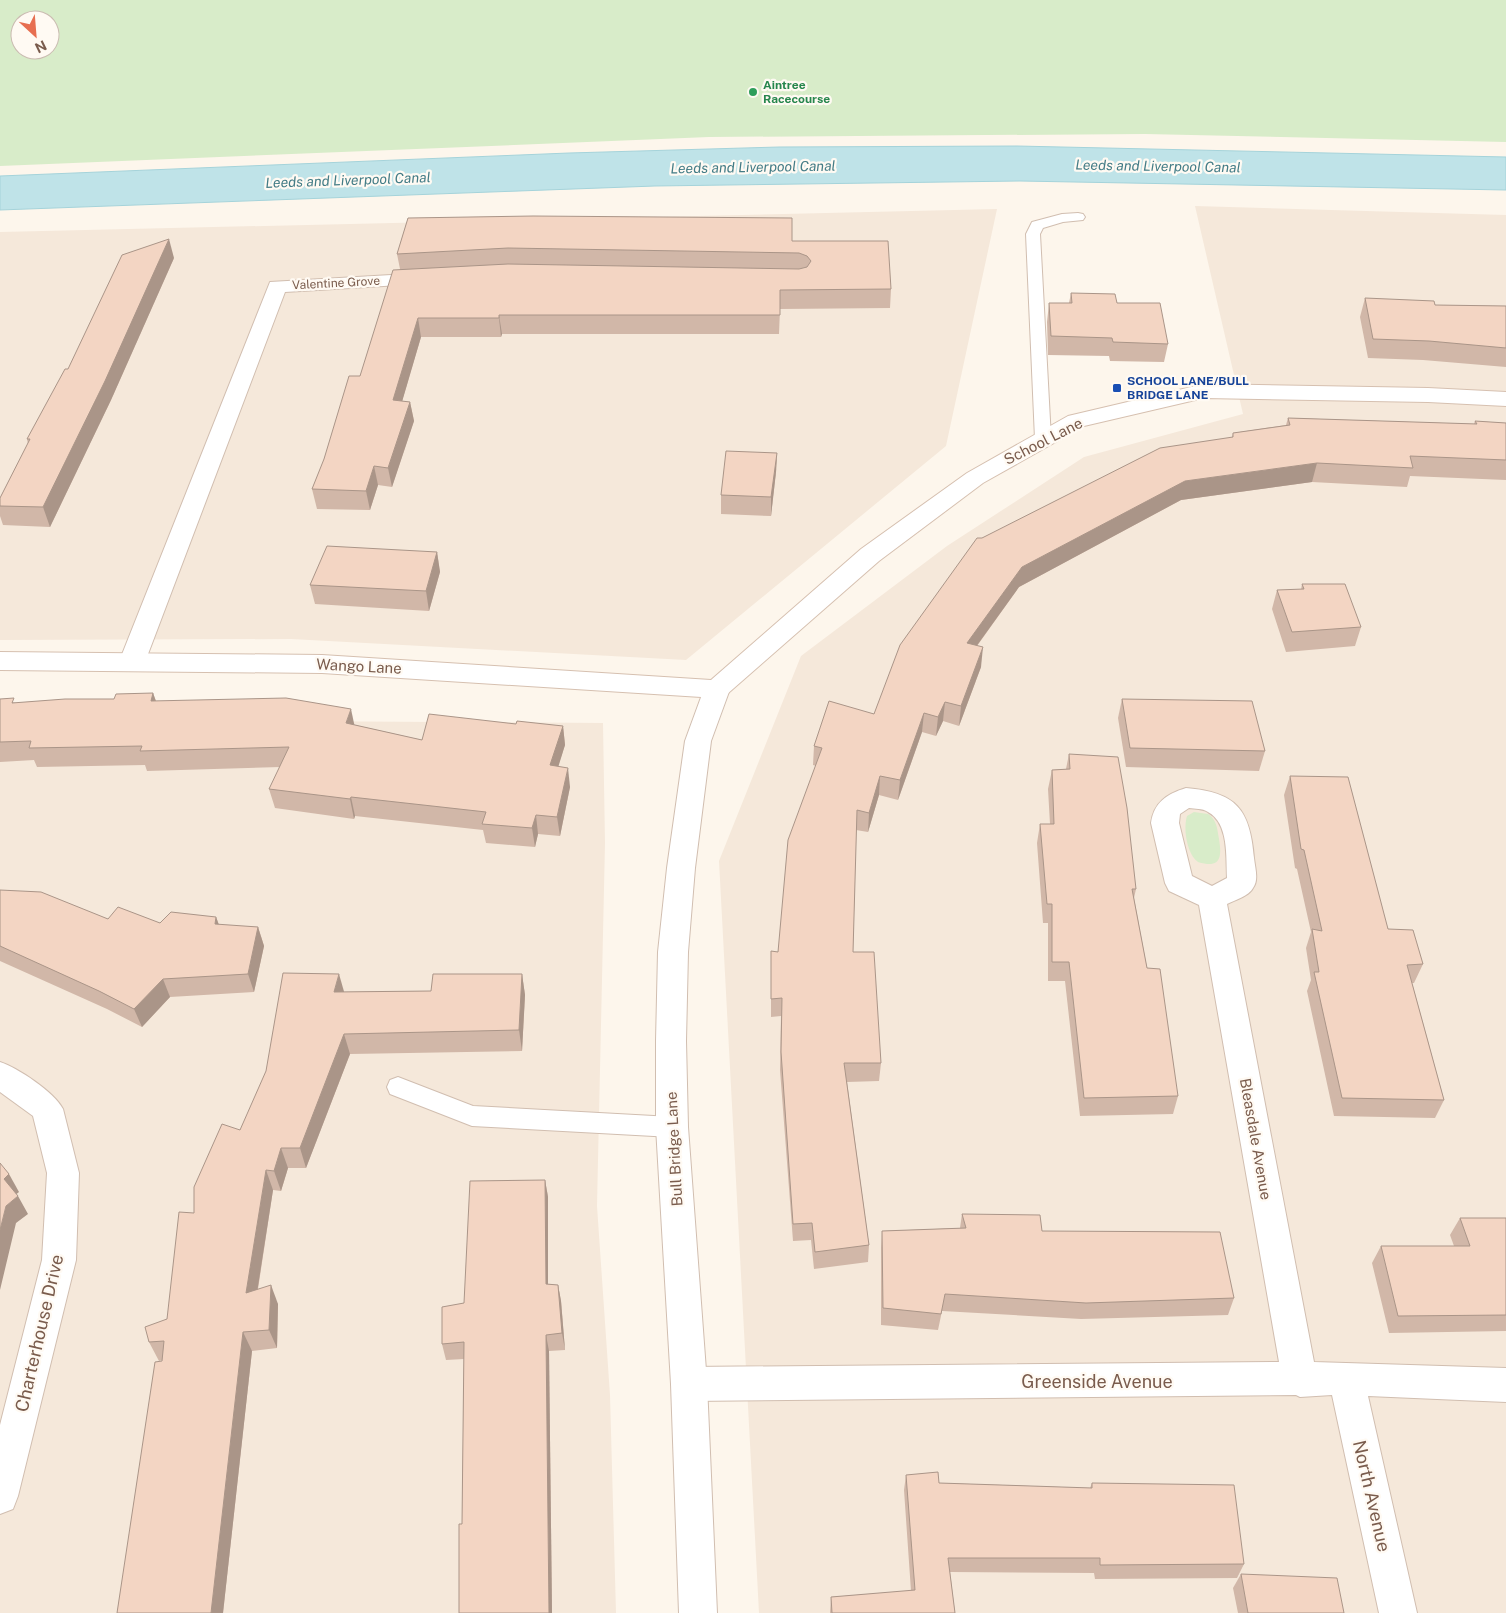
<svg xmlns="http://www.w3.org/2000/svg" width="1506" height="1613" viewBox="0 0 1506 1613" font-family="'Public Sans',sans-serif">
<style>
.residential{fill:#f5e8da}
.green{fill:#d8ecc9;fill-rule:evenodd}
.water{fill:#bfe3e8;stroke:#a5d3da}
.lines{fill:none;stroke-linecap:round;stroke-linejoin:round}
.service-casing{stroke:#d1beb0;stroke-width:2}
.minor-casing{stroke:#d1beb0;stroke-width:2}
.tertiary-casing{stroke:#d1beb0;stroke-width:2}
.secondary-casing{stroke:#d6c0b0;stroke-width:2}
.service{fill:#fff;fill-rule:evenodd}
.minor{fill:#fff;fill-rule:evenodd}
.tertiary{fill:#fff;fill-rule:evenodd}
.secondary{fill:#fff;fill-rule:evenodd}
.wall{fill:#d1b7a8}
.shaded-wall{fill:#aa9588}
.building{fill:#f3d5c3;stroke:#aa9588}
.leisure-dot{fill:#2e9e5b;stroke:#fffaf3;stroke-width:2}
.transit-dot{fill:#1a4fb4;stroke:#fffaf3;stroke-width:2}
.labels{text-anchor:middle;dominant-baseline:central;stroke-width:4.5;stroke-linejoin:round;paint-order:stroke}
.far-leisure-label{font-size:12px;font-weight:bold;fill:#27864d;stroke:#fffaf3;text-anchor:start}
.far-street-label{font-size:12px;fill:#7a5c4d;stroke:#fffaf3}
.far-transit-label{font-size:12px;font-weight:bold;fill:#164399;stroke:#fffaf3;text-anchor:start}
.far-water-label{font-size:14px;font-style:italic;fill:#437c86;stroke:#fffaf3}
.street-label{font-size:15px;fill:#7a5c4d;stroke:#fffaf3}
.near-street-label{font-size:18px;fill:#7a5c4d;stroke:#fffaf3}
</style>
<rect width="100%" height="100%" fill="#fdf6ec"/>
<g class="residential">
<path d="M 1195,206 L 1506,215 L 1506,1613 L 759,1613 L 719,861 L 801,656 L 947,546 L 1084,457 L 1243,414 Z"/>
<path d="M 997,209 L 946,446 L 686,660 L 291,639 L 0,640 L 0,232 Z"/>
<path d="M 0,719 L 603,723 L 605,843 L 597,1206 L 610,1395 L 616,1613 L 0,1613 Z"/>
</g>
<g class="green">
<path d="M 0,0 L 1506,0 L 1506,142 L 1145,134 L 709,137 L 0,166 ZM 20,20 L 50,20 L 50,50 L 20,50 Z"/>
<path d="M 1194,812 L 1208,814 C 1217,820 1217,828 1219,839 C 1222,857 1221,869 1198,862 C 1187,854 1183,829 1187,816 Z"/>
</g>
<path class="water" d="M 1017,146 L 1506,157 L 1506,190 L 1020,181 L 655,186 L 0,210 L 0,176 L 569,153 L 779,147 Z"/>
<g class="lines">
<g class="service-casing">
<g id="service">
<path d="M 1078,213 L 1083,214 L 1085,217 L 1083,220 L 1063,222 L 1043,228 L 1040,234 L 1051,439 L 1049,443 L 1037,443 L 1035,439 L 1026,234 L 1032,222 L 1062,214 Z"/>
<path d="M 398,1077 L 473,1106 L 672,1117 L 680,1120 L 684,1127 L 680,1134 L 672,1137 L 472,1126 L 390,1094 L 387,1087 L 390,1080 Z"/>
</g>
</g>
<g class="minor-casing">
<g id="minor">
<path d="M 426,273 L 433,275 L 436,279 L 433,283 L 285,292 L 145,662 L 141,668 L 132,671 L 123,668 L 119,662 L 270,282 Z"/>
<path d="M 1186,788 C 1236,792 1250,809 1254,858 C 1255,868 1259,880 1253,888 C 1249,896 1235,900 1227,904 L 1314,1362 L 1506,1368 L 1506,1402 L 1368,1396 L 1417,1613 L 1379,1613 L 1332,1395 L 1300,1397 L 1296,1395 L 689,1401 L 677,1396 L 671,1384 L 677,1372 L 689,1367 L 1279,1362 L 1199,905 L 1169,891 L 1165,883 L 1151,823 C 1154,802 1167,794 1186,788 ZM 1189,808 C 1195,809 1202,808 1208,812 C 1229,823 1226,857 1227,878 L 1212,886 L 1192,876 L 1179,823 L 1180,814 Z"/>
<path d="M 0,1062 C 18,1068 54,1092 63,1109 L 79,1173 L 76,1260 L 18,1496 L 13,1509 L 0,1514 L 0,1425 L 42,1260 L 47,1173 L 33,1116 L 0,1092 Z"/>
</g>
</g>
<g class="tertiary-casing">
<path id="tertiary" d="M 717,680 L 726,683 L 730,689 L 711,741 L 695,868 L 688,952 L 686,1041 L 688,1127 L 707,1384 L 717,1613 L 679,1613 L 671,1384 L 656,1127 L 656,1041 L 658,952 L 667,868 L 685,741 L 704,689 L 708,683 Z"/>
</g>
<g class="secondary-casing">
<path id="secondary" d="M 1204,384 L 1428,388 L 1506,392 L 1506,406 L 1428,402 L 1204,398 L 1084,426 L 983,483 L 879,561 L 726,695 L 717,698 L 322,673 L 0,670 L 0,652 L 322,655 L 711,680 L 861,549 L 967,473 L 1068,416 Z"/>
</g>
<use href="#service" class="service"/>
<use href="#minor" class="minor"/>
<use href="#tertiary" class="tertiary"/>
<use href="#secondary" class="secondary"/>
</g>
<g class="wall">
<path d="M 408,218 L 792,241 L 891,289 L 890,308 L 780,309 L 779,334 L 502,334 L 501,337 L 421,337 L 402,401 L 410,402 L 414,421 L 392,487 L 378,485 L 370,510 L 317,509 L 312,489 L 360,376 L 400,269 L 397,254 Z"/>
<path d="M 174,258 L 111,400 L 50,527 L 3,525 L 0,516 L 0,498 L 28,444 L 27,439 L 68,369 Z"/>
<path d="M 1071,293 L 1117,303 L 1168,344 L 1164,362 L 1110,361 L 1109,356 L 1048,355 L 1047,322 L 1049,303 L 1069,303 Z"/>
<path d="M 1365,298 L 1435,305 L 1506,306 L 1506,367 L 1423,360 L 1368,358 L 1360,317 Z"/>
<path d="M 1288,418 L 1474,424 L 1475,421 L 1506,423 L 1506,480 L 1410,476 L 1407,487 L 1312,482 L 1181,500 L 1019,587 L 977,646 L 981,667 L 959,726 L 943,721 L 936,736 L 922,732 L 898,800 L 879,795 L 868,832 L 856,830 L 853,952 L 881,1063 L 879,1081 L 847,1082 L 869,1245 L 868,1262 L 814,1269 L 811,1240 L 793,1241 L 780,1070 L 781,1016 L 771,1017 L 771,951 L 778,952 L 816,766 L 813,765 L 814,746 L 874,714 L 982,538 L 1232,437 L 1233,433 L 1286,425 Z"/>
<path d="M 777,453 L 776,472 L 771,516 L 721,514 L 721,495 Z"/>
<path d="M 437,552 L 440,572 L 429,611 L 315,604 L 310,585 Z"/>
<path d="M 1302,584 L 1361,627 L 1355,646 L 1286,652 L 1272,609 L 1277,590 L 1301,590 Z"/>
<path d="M 153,693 L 156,701 L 355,725 L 422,740 L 516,724 L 563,726 L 565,745 L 558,766 L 570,787 L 560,836 L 538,834 L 535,847 L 486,843 L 483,830 L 355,816 L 354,819 L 275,808 L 269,789 L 280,767 L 147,771 L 145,765 L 37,767 L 34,760 L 0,762 L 0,699 L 16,703 L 114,699 Z"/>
<path d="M 1122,699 L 1265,751 L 1259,771 L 1126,767 L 1118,718 Z"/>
<path d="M 1069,754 L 1136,889 L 1134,898 L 1147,968 L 1178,1096 L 1173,1114 L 1080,1116 L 1065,981 L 1048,981 L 1048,923 L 1043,923 L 1037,843 L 1040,824 L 1050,824 L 1048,789 L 1052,770 L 1066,769 Z"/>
<path d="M 1290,776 L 1388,929 L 1423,964 L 1414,983 L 1412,983 L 1444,1100 L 1435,1118 L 1334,1116 L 1307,991 L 1311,980 L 1306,948 L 1311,932 L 1297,869 L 1295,868 L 1284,795 Z"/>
<path d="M 0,890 L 108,919 L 160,923 L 216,917 L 219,925 L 258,927 L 264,946 L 254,992 L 170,997 L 142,1027 L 107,1009 L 0,961 Z"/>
<path d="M 522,974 L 525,995 L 522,1051 L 350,1054 L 306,1168 L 288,1168 L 281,1191 L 273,1190 L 258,1289 L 278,1304 L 277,1348 L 252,1351 L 223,1613 L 117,1613 L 162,1361 L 162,1360 L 159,1361 L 149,1342 L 167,1319 L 194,1213 L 240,1130 L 344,992 L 431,991 Z"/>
<path d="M 545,1180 L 548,1197 L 548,1284 L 558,1285 L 561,1301 L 565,1350 L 549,1351 L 552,1613 L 459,1613 L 462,1524 L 464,1359 L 446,1360 L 442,1344 L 464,1303 Z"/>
<path d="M 962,1214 L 1042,1231 L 1234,1298 L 1228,1315 L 1081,1319 L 942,1311 L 938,1330 L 881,1325 L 881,1248 L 882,1231 L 960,1228 Z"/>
<path d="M 1460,1218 L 1506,1218 L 1506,1331 L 1389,1333 L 1372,1263 L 1381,1246 L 1454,1246 L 1450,1235 Z"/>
<path d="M 906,1475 L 939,1483 L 1090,1488 L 1092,1483 L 1244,1564 L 1237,1578 L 1095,1579 L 1094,1573 L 950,1572 L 955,1613 L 830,1613 L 831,1597 L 911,1591 L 904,1490 Z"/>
<path d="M 1241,1574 L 1344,1613 L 1238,1613 L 1233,1588 Z"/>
</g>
<g class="shaded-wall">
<path d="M 169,239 L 174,258 L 111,400 L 50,527 L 43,507 Z"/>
<path d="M 499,315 L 502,334 L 501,337 L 499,318 Z"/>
<path d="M 418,318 L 421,337 L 397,419 L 393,400 Z"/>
<path d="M 410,402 L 414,421 L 392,487 L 388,468 Z"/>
<path d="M 777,453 L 776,472 L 771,516 L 771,497 Z"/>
<path d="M 1317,463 L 1312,482 L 1181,500 L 1019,587 L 965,662 L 967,643 L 1022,567 L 1185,481 Z"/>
<path d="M 374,466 L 378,485 L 370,510 L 366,491 Z"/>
<path d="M 437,552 L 440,572 L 429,611 L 426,591 Z"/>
<path d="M 983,647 L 981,667 L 959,726 L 961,706 Z"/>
<path d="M 153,693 L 160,713 L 151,701 Z"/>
<path d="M 945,702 L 943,721 L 936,736 L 938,717 Z"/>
<path d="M 351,709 L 355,728 L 346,723 Z"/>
<path d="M 924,713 L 922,732 L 898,800 L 900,780 Z"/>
<path d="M 563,726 L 565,745 L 553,784 L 550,765 Z"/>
<path d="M 568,768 L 570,787 L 560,836 L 557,817 Z"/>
<path d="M 880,776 L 879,795 L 868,832 L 869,813 Z"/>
<path d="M 351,797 L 355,816 L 354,819 L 350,799 Z"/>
<path d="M 536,815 L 538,834 L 535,847 L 532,828 Z"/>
<path d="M 216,917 L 223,936 L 215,924 Z"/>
<path d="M 258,927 L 264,946 L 254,992 L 248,974 Z"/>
<path d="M 339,974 L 345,995 L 334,992 Z"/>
<path d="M 522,974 L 525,995 L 522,1051 L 519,1030 Z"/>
<path d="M 163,979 L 170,997 L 142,1027 L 134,1009 Z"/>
<path d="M 344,1034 L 350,1054 L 306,1168 L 300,1148 Z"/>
<path d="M 281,1148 L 288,1168 L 281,1191 L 274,1171 Z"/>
<path d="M 266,1170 L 273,1190 L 254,1312 L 246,1293 Z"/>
<path d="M 9,1174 L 19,1192 L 14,1196 L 4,1179 Z"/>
<path d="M 545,1180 L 548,1197 L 548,1301 L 546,1284 Z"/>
<path d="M 18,1196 L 28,1214 L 16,1223 L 0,1290 L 0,1230 L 6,1206 Z"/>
<path d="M 271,1285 L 278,1304 L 277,1348 L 269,1330 Z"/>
<path d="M 558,1285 L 561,1301 L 565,1350 L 562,1333 Z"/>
<path d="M 243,1332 L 252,1351 L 223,1613 L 211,1613 Z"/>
<path d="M 546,1335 L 549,1351 L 552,1613 L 549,1613 Z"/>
</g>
<g class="building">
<path d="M 533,216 L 792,218 L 792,241 L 888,241 L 891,289 L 780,290 L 780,315 L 499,315 L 499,318 L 418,318 L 393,400 L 410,402 L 388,468 L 374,466 L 366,491 L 312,489 L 324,459 L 349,376 L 360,376 L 393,270 L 508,264 L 799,269 L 807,267 L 811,261 L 807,256 L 799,253 L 508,248 L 397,254 L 408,218 Z"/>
<path d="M 169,239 L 105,381 L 43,507 L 0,506 L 0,498 L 30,439 L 27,439 L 65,369 L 68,369 L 122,255 Z"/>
<path d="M 1071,293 L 1115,294 L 1117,303 L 1160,303 L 1168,344 L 1113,342 L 1112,338 L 1051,336 L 1049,303 L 1072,303 Z"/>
<path d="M 1365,298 L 1434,301 L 1435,305 L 1506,306 L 1506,348 L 1429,341 L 1373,339 Z"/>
<path d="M 1288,418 L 1477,424 L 1475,421 L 1506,423 L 1506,460 L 1410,456 L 1413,468 L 1317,463 L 1185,481 L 1022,567 L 967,643 L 983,647 L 961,706 L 945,702 L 938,717 L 924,713 L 900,780 L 880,776 L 869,813 L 857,810 L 853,952 L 874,952 L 881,1063 L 844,1063 L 869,1245 L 815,1252 L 812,1223 L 793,1224 L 781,1052 L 782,998 L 771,999 L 771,951 L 778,952 L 788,840 L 822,748 L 814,746 L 829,701 L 874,714 L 900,645 L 977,538 L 982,538 L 1160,448 L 1233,437 L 1233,433 L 1290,425 Z"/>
<path d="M 726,451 L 777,453 L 771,497 L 721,495 Z"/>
<path d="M 327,546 L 437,552 L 426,591 L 310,585 Z"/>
<path d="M 1302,584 L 1345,584 L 1361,627 L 1292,632 L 1277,590 L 1304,589 Z"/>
<path d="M 153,693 L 151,701 L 286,698 L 351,709 L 346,723 L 422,740 L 429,714 L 516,724 L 517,721 L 563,726 L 550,765 L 568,768 L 557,817 L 536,815 L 532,828 L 482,824 L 486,812 L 351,797 L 350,799 L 269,789 L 289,747 L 140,751 L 142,746 L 29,748 L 31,741 L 0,742 L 0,699 L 14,698 L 12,703 L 65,699 L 114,699 L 116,694 Z"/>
<path d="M 1122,699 L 1252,701 L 1265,751 L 1130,748 Z"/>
<path d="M 1069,754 L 1118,757 L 1127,808 L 1136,889 L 1132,889 L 1147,968 L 1160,969 L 1178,1096 L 1084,1098 L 1069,962 L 1052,962 L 1052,904 L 1047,904 L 1040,824 L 1054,824 L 1052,770 L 1070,769 Z"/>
<path d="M 1290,776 L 1348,777 L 1388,929 L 1413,930 L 1423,964 L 1407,965 L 1444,1100 L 1342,1098 L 1314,972 L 1319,972 L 1312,929 L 1322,931 L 1304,850 L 1301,849 Z"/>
<path d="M 0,890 L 41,892 L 108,919 L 118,907 L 160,923 L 171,912 L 216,917 L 215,924 L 258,927 L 248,974 L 163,979 L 134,1009 L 99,991 L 0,946 Z"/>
<path d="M 283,973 L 339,974 L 334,992 L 431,991 L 433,974 L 522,974 L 519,1030 L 344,1034 L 300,1148 L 281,1148 L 274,1171 L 266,1170 L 246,1293 L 271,1285 L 269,1330 L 243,1332 L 211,1613 L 117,1613 L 155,1362 L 162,1361 L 164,1341 L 149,1342 L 145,1327 L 167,1319 L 179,1212 L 194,1213 L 194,1187 L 222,1124 L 240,1130 L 266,1071 Z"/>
<path d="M 0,1163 L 9,1174 L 4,1179 L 18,1196 L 6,1206 L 0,1230 Z"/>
<path d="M 545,1180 L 546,1284 L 558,1285 L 562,1333 L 546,1335 L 549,1613 L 459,1613 L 459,1524 L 462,1524 L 464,1342 L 442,1344 L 442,1307 L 464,1303 L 470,1181 Z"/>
<path d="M 962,1214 L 1040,1215 L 1042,1231 L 1220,1232 L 1234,1298 L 1086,1303 L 945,1294 L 941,1314 L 883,1308 L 882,1231 L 966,1228 Z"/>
<path d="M 1460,1218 L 1506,1218 L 1506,1315 L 1398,1316 L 1381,1246 L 1470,1246 Z"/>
<path d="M 938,1472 L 939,1483 L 1092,1488 L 1092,1483 L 1234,1485 L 1244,1564 L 1100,1565 L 1100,1558 L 948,1558 L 955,1613 L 832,1613 L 831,1597 L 915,1590 L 906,1475 Z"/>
<path d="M 1241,1574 L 1337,1578 L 1344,1613 L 1248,1613 Z"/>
</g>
<circle class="leisure-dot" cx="753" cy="92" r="5"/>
<rect class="transit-dot" x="1112" y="383" width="10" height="10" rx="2.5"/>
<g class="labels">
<g class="far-leisure-label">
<text x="763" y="85">Aintree<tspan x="763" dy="14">Racecourse</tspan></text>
</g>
<g class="far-street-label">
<text transform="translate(336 283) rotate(-3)">Valentine Grove</text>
</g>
<g class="far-transit-label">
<text x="1127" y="381">SCHOOL LANE/BULL<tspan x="1127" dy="14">BRIDGE LANE</tspan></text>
</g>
<g class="far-water-label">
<text transform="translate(1158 166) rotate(1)">Leeds and Liverpool Canal</text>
<text transform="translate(753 167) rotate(-1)">Leeds and Liverpool Canal</text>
<text transform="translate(348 180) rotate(-2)">Leeds and Liverpool Canal</text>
</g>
<g class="street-label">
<text transform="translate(1043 441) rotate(-27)">School Lane</text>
<text transform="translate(359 666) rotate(3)">Wango Lane</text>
<text transform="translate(1256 1139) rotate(80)">Bleasdale Avenue</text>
<text transform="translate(674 1149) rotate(-93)">Bull Bridge Lane</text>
</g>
<g class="near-street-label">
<text transform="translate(39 1333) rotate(-77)">Charterhouse Drive</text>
<text x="1097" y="1381">Greenside Avenue</text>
<text transform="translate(1372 1496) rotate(77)">North Avenue</text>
</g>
</g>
<g transform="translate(35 35) rotate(154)"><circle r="24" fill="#fffaf3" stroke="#cabbb1"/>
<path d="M0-4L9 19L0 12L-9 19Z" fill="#e76f51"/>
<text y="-8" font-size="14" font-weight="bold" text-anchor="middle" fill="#7a5c4d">N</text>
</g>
</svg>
